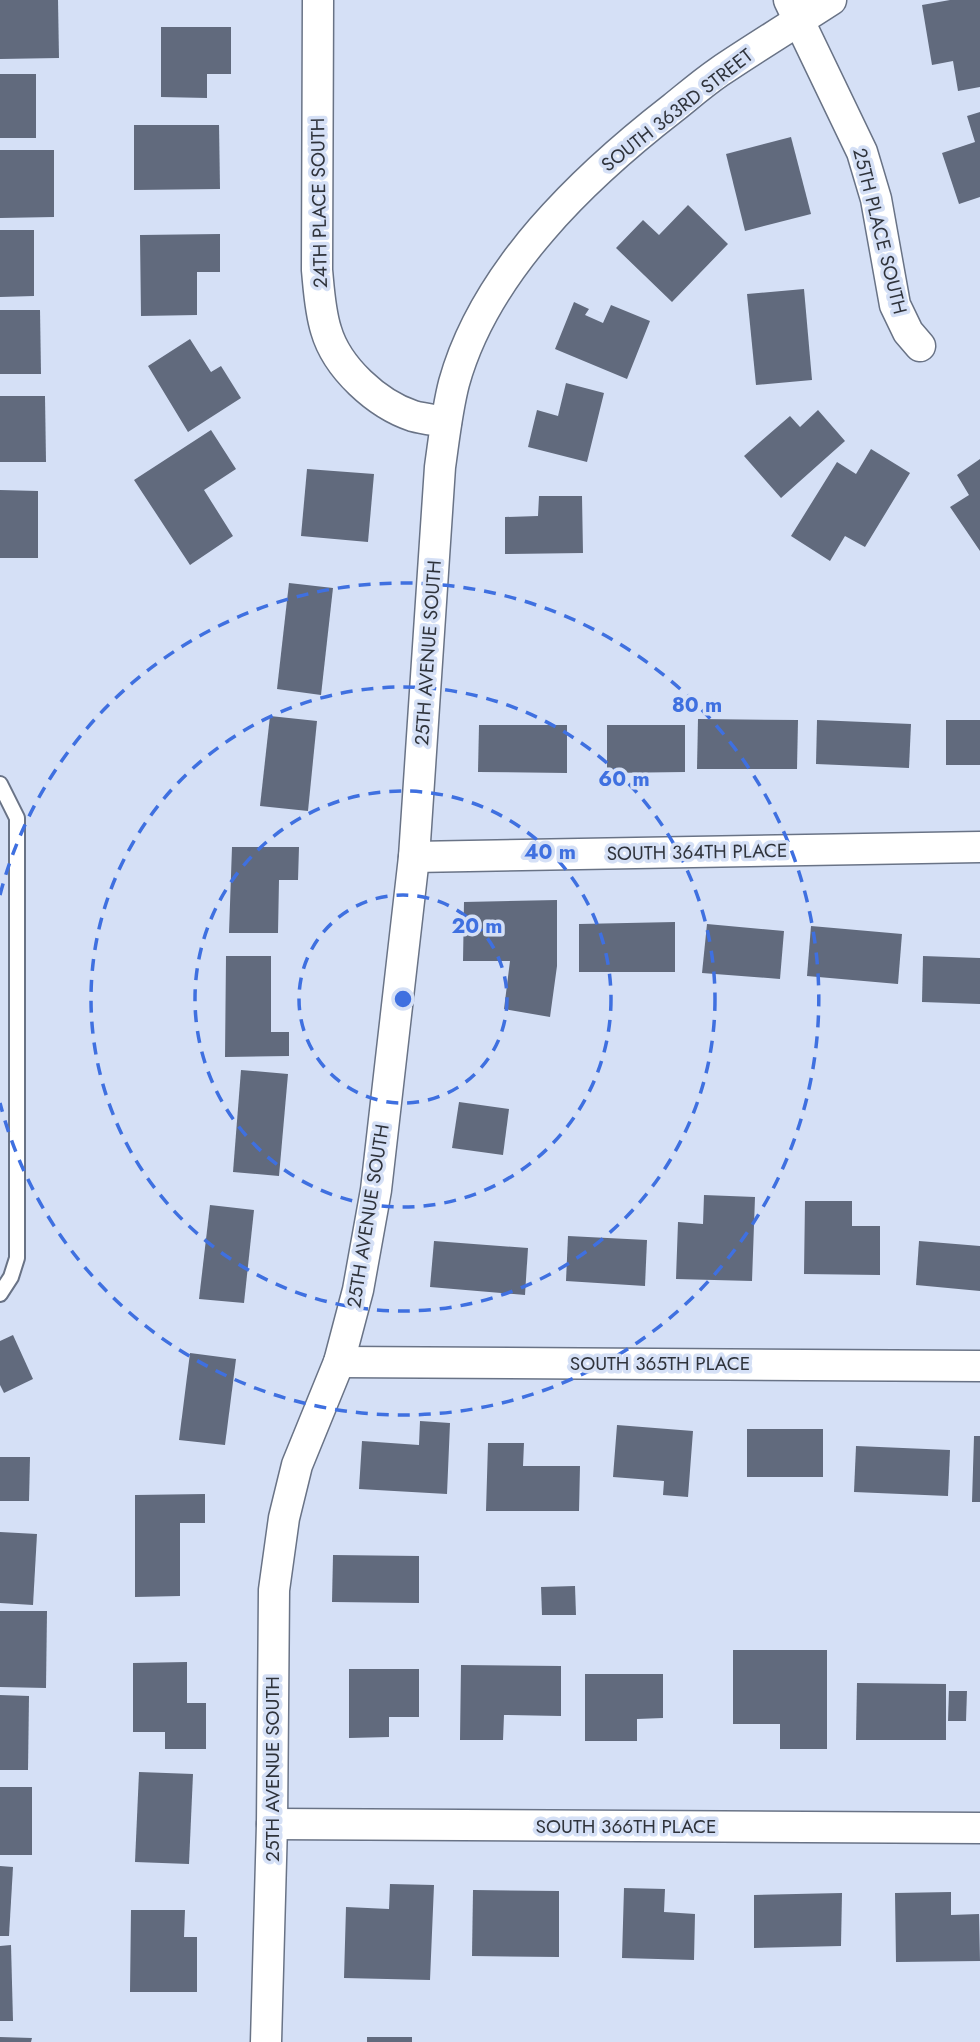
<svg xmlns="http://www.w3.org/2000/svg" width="980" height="2042" viewBox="0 0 980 2042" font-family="Jost,sans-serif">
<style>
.building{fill:#616a7d}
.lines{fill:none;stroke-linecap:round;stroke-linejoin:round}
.service-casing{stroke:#697386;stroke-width:18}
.minor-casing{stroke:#697386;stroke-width:33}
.service{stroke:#fff;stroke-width:14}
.minor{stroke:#fff;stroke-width:30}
.ring{fill:none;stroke:#3f70e0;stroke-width:3.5;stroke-dasharray:12 9}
.labels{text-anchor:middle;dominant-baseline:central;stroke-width:7;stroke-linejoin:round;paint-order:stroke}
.street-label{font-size:19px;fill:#2f333b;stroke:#d5e0f6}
.centre{fill:#3f70e0;stroke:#d5e0f6;stroke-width:3.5}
.ring-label{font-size:21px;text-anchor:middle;font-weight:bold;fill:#3f70e0;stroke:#d5e0f6;stroke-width:7;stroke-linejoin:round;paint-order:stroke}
</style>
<rect width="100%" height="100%" fill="#d5e0f6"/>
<g class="building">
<path d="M 0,0 L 58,0 L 59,58 L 0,59 Z"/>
<path d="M 950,0 L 980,0 L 980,87 L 958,91 L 953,61 L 932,65 L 922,5 Z"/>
<path d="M 161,27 L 231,27 L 231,74 L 207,74 L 207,98 L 161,97 Z"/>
<rect x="0" y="74" width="36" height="64"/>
<path d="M 980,112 L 980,197 L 959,204 L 942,153 L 975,142 L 967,116 Z"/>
<path d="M 134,125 L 219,125 L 220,189 L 134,190 Z"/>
<path d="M 791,137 L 811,214 L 745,231 L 726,154 Z"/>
<path d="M 0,150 L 54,150 L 54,217 L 0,218 Z"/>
<path d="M 688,205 L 728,244 L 672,302 L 616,248 L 643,220 L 659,235 Z"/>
<path d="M 0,230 L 34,230 L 34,296 L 0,297 Z"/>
<path d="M 220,234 L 220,272 L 197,272 L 197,315 L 141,316 L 140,235 Z"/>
<path d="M 804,289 L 812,380 L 756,385 L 747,294 Z"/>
<path d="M 574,302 L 589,309 L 585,315 L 603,323 L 611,305 L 650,321 L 627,379 L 555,349 Z"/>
<path d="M 0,310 L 40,310 L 41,374 L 0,374 Z"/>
<path d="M 190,339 L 211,372 L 221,366 L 241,398 L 188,432 L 148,366 Z"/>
<path d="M 566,383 L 604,393 L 587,462 L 528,447 L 537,410 L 558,416 Z"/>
<path d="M 0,396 L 45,396 L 46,462 L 0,462 Z"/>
<path d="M 818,410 L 845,441 L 781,498 L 744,456 L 790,416 L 800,427 Z"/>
<path d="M 211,430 L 236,469 L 204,490 L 233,536 L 190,565 L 134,480 Z"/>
<path d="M 871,449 L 910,473 L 865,547 L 845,536 L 830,561 L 791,536 L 837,462 L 856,474 Z"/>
<path d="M 980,459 L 980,551 L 950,507 L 969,495 L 957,475 Z"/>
<path d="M 307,469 L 374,474 L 368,542 L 301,536 Z"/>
<path d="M 0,490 L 38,491 L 38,558 L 0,558 Z"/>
<path d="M 539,496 L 582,496 L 583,553 L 505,554 L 505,517 L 538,516 Z"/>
<path d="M 289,583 L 333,588 L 321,695 L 277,689 Z"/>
<path d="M 270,716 L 317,721 L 308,811 L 260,806 Z"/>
<path d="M 698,719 L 798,720 L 797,769 L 697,769 Z"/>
<path d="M 817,720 L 911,724 L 909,768 L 816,764 Z"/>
<rect x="946" y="720" width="34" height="45"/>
<path d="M 479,725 L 567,725 L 567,773 L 478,772 Z"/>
<path d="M 607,725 L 685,725 L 685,772 L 607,773 Z"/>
<path d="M 232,847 L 299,847 L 298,880 L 279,880 L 278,933 L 229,933 Z"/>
<path d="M 557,900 L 557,966 L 550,1017 L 504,1009 L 510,961 L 463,961 L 464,902 Z"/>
<path d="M 675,922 L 675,972 L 579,972 L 579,924 Z"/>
<path d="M 707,924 L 784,931 L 780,979 L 702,973 Z"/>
<path d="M 811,926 L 902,934 L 898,984 L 807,976 Z"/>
<path d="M 226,956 L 271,956 L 271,1032 L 289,1032 L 289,1056 L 225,1057 Z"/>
<path d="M 923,956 L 980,958 L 980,1004 L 922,1002 Z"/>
<path d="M 241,1070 L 288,1074 L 279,1176 L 233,1172 Z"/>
<path d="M 459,1102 L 509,1109 L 503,1155 L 452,1148 Z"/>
<path d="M 704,1195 L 755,1197 L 752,1281 L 676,1279 L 678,1222 L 703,1224 Z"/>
<path d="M 805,1201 L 852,1201 L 852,1226 L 880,1226 L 880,1275 L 804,1274 Z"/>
<path d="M 210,1205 L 254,1210 L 244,1303 L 199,1299 Z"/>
<path d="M 568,1236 L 647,1240 L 645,1286 L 566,1281 Z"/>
<path d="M 434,1241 L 528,1248 L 525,1295 L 430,1287 Z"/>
<path d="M 919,1241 L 980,1246 L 980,1291 L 916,1285 Z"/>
<path d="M 13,1335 L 33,1379 L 4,1393 L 0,1385 L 0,1341 Z"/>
<path d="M 190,1353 L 236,1359 L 225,1445 L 179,1440 Z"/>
<path d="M 420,1421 L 450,1423 L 447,1494 L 359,1489 L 362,1441 L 419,1445 Z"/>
<path d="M 617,1425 L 693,1431 L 688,1497 L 663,1495 L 664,1481 L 613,1477 Z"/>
<rect x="747" y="1429" width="76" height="48"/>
<path d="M 974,1436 L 980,1436 L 980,1502 L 972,1502 Z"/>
<path d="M 488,1443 L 524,1443 L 523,1466 L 580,1466 L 579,1511 L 486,1511 Z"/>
<path d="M 856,1446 L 950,1450 L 948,1496 L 854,1492 Z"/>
<path d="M 0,1457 L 30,1457 L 29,1501 L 0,1501 Z"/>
<path d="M 205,1494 L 205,1523 L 180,1523 L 180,1596 L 135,1597 L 135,1495 Z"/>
<path d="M 0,1532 L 37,1534 L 33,1605 L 0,1603 Z"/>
<path d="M 333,1555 L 419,1556 L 419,1603 L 332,1602 Z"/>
<path d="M 575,1586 L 576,1615 L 542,1615 L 541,1587 Z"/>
<path d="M 0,1611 L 47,1611 L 46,1688 L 0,1687 Z"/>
<path d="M 733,1650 L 827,1650 L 827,1749 L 780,1749 L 780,1724 L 733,1724 Z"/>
<path d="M 187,1662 L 187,1703 L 206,1703 L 206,1749 L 165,1749 L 165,1732 L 133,1732 L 133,1663 Z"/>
<path d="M 461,1665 L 561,1666 L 561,1716 L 504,1715 L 503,1740 L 460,1740 Z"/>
<path d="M 349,1669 L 419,1669 L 419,1717 L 389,1717 L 389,1737 L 349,1738 Z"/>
<path d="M 585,1674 L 663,1674 L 663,1718 L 637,1719 L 637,1741 L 585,1741 Z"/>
<path d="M 857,1683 L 946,1684 L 946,1740 L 856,1740 Z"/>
<path d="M 949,1691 L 967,1691 L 966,1721 L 948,1721 Z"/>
<path d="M 0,1695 L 29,1696 L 28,1770 L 0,1770 Z"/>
<path d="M 139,1772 L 193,1774 L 189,1864 L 135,1862 Z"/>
<rect x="0" y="1787" width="32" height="68"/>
<path d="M 0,1866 L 13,1867 L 9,1936 L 0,1936 Z"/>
<path d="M 390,1884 L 434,1885 L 430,1980 L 344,1978 L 346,1907 L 389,1909 Z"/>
<path d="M 624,1888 L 665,1889 L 664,1912 L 695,1914 L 694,1960 L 622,1958 Z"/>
<path d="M 473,1890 L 559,1891 L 559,1957 L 472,1956 Z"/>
<path d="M 951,1892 L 951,1915 L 979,1914 L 980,1961 L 896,1962 L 895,1893 Z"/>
<path d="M 842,1893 L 841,1946 L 754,1948 L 754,1895 Z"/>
<path d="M 131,1910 L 185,1910 L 184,1937 L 197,1937 L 197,1992 L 130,1992 Z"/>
<path d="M 11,1945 L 13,2021 L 0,2021 L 0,1946 Z"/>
<path d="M 0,2037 L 32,2038 L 31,2042 L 0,2042 Z"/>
<rect x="367" y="2037" width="45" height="5"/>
</g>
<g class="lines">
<g class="service-casing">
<path id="service" d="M 0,784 L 17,818 L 17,1258 L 11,1277 L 0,1294"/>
</g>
<g class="minor-casing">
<g id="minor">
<path d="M 318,0 L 317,270 C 319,291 320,311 326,330 C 337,368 377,404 413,416 C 424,419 435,420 446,422"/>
<path d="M 789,0 L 862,152 L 876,199 L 895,305 L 908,332 L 920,346"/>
<path d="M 414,857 L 980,847"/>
<path d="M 339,1362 L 980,1366"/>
<path d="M 272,1824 L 980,1828"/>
<path d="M 266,2042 L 272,1824 L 274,1590 L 284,1518 L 297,1465 L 339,1362 L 358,1290 L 376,1190 L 414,857 L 440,467 C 444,439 447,410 454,383 C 485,271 584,177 673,108 C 688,96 703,83 719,72 C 756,47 794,24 831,0"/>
</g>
</g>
<use href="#service" class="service"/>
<use href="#minor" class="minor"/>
</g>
<g class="ring">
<circle cx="403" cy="999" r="104"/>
<circle cx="403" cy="999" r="208"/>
<circle cx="403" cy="999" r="312"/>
<path d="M0 895A416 416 0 1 1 0 1103"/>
</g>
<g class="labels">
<g class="street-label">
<text transform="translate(677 110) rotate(-38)">SOUTH 363RD STREET</text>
<text transform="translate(319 203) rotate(-91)">24TH PLACE SOUTH</text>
<text transform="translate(880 231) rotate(76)">25TH PLACE SOUTH</text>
<text transform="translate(428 653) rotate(-86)">25TH AVENUE SOUTH</text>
<text transform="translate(697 852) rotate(-1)">SOUTH 364TH PLACE</text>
<text transform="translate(368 1216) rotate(-81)">25TH AVENUE SOUTH</text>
<text x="660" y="1363">SOUTH 365TH PLACE</text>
<text transform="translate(272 1769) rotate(-90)">25TH AVENUE SOUTH</text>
<text x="626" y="1826">SOUTH 366TH PLACE</text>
</g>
</g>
<circle cx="403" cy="999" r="10" class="centre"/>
<g class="ring-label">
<text x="697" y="712">80 m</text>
<text x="624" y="786">60 m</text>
<text x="550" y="859">40 m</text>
<text x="477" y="933">20 m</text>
</g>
</svg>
